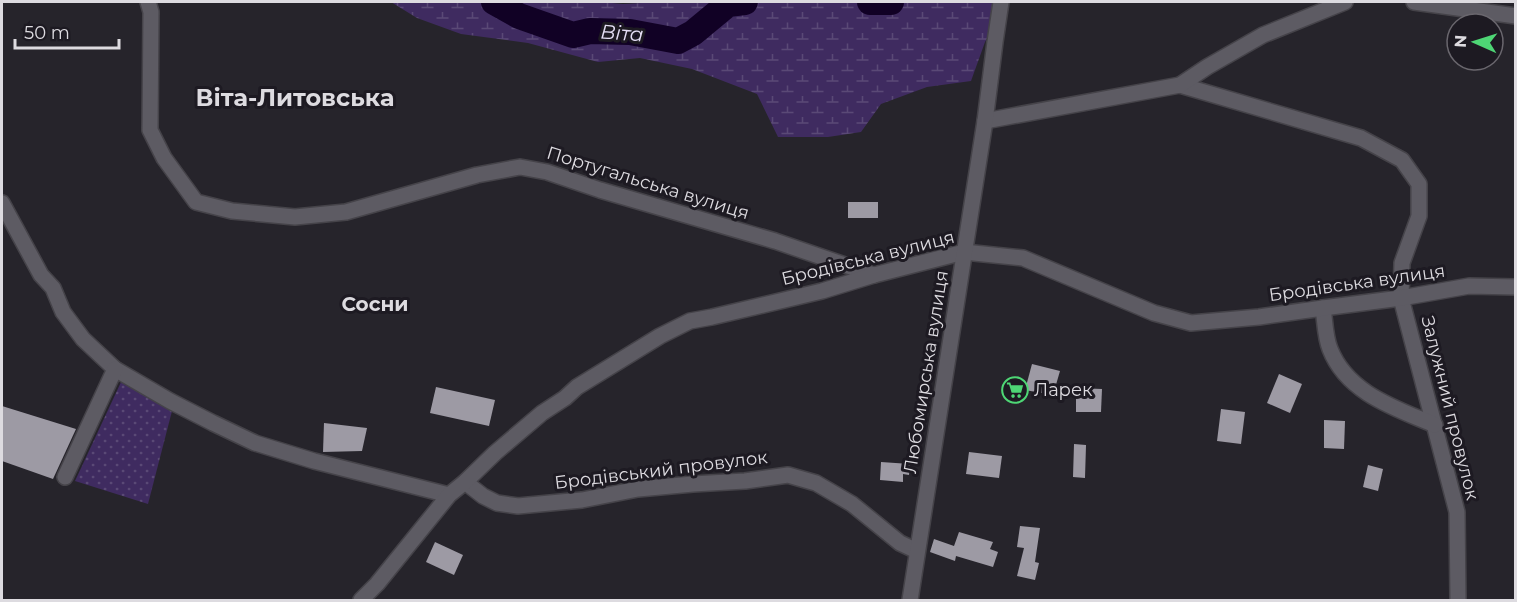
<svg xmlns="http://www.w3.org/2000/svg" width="1517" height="602" viewBox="0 0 1517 602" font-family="Montserrat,sans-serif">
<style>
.grass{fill:url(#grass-dots)}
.wetland{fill:url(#wetland-marsh)}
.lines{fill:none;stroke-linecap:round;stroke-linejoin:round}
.river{stroke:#110125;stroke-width:26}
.building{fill:#9d9aa4}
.street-casing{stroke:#454349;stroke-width:18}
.street{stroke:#5d5b63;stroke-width:15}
.labels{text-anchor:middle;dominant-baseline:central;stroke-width:6;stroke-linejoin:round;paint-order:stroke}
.street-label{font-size:18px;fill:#dddbe0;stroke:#1d1a22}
.poi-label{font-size:18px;fill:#dddbe0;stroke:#1d1a22;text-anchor:start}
.water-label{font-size:20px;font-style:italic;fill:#e4def4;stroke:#1d1a22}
.neighbourhood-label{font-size:20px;font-weight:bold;fill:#dddbe0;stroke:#1d1a22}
.district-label{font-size:24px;font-weight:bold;fill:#dddbe0;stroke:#1d1a22}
</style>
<defs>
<pattern id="grass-dots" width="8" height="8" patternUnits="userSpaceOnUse" patternTransform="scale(1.5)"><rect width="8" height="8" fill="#3f2b60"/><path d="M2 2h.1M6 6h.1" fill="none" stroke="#5a4976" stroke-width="1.8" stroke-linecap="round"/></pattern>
<pattern id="wetland-marsh" width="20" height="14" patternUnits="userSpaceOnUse" patternTransform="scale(1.5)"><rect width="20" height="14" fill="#3f2b60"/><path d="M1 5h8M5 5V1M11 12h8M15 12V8" fill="none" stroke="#5a4976"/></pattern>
</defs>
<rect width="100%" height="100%" fill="#26242b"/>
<path class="grass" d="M 122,380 L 172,411 L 148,504 L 75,481 Z"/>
<path class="wetland" d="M 391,2 L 600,2 L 623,4 L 660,2 L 1008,2 L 985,42 L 971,81 L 927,87 L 881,104 L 861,132 L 828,137 L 778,137 L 757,94 L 692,69 L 640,58 L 598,62 L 528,43 L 461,34 L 417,18 Z"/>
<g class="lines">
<g class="river">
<path d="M 494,2 L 519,16 L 573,35 L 590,31 L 630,32 L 678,41 L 693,33 L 728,4 L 745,2"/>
<path d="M 870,2 L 891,2"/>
</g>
</g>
<g class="building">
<rect x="848" y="202" width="30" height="16"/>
<path d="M 1032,364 L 1060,371 L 1053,395 L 1025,390 Z"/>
<path d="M 1279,374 L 1302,384 L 1290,413 L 1267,403 Z"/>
<path d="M 436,387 L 495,400 L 489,426 L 430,413 Z"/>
<path d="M 1076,388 L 1102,389 L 1101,412 L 1076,412 Z"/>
<path d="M 2,406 L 76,429 L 53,479 L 2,461 Z"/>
<path d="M 1221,409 L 1245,412 L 1241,444 L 1217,441 Z"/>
<path d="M 1324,420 L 1345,421 L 1344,449 L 1324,448 Z"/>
<path d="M 324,423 L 367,428 L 362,451 L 323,452 Z"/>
<path d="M 1074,444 L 1086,445 L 1085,478 L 1073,477 Z"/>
<path d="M 969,452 L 1002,456 L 999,478 L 966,474 Z"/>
<path d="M 881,462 L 910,464 L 909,475 L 903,474 L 903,482 L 880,480 Z"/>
<path d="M 1368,465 L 1383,469 L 1378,491 L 1363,487 Z"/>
<path d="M 1020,526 L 1040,528 L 1035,562 L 1039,563 L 1035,580 L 1017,576 L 1024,548 L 1017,547 Z"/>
<path d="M 959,532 L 993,542 L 990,549 L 998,552 L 993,567 L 956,556 L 955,561 L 930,552 L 934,539 L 954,546 Z"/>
<path d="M 435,542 L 463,555 L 454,575 L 426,562 Z"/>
</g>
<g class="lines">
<g class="street-casing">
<g id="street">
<path d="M 148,2 L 151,12 L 150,130 L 164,158 L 196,202 L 232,211 L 295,217 L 346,212 L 477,175 L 520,167 L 547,172 L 600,190 L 775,241 L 874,275"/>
<path d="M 1414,2 L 1516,16"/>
<path d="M 1180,85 L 1361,138 L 1402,160 L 1419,184 L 1419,216 L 1402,263 L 1401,298 L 1457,512 L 1458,600"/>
<path d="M 985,121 L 1180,85 L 1207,67 L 1263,35 L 1345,2"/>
<path d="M 2,203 L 41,275 L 53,288 L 63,312 L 83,339 L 115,369 L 170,401 L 213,423 L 255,443 L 314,461 L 449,495"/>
<path d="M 1323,308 C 1325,321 1325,337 1330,349 C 1347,393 1395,408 1435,425"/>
<path d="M 65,477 L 115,369"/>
<path d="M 465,482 L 483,496 L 497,503 L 518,506 L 582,500 L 638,489 L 693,484 L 745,481 L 788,475 L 816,483 L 852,504 L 900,543 L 917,551"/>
<path d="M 361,600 L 377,584 L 449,495 L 465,482 L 495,453 L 542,413 L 565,398 L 577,387 L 660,336 L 690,321 L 712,317 L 822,291 L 874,275 L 964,252 L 1023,258 L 1154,313 L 1191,323 L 1259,317 L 1323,308 L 1401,298 L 1469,286 L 1516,287"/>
<path d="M 910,600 L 985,121 L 995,42 L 1001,2"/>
</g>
</g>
<use href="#street" class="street"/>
</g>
<defs>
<g id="supermarket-ring" transform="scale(1.35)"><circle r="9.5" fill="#1d1a22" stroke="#4ed675" stroke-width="1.5"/><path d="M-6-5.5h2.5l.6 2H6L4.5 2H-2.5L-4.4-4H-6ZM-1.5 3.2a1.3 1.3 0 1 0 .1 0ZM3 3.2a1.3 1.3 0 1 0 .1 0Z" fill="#4ed675"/></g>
</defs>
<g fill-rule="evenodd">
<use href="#supermarket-ring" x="1015" y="390"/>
</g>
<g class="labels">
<g class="street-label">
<text transform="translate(648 183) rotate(17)">Португальська вулиця</text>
<text transform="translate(868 258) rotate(-14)">Бродівська вулиця</text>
<text transform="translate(1357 283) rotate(-8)">Бродівська вулиця</text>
<text transform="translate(926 372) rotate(-81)">Любомирська вулиця</text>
<text transform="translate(1450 408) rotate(76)">Залужний провулок</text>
<text transform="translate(661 470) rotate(-7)">Бродівський провулок</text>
</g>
<g class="poi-label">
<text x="1034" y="390">Ларек</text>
</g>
<g class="water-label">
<text transform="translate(622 33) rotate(4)">Віта</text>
</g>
<g class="neighbourhood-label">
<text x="375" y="304">Сосни</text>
</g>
<g class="district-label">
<text x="295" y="97">Віта-Литовська</text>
</g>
</g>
<rect width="1517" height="602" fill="none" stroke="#dddbe0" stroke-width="6"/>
<g transform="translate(1475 42) rotate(273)"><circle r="28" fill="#1d1a22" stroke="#6a676e" stroke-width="1.5"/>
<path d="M0-4.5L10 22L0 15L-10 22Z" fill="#4ed675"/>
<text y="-9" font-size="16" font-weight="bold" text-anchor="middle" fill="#dddbe0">N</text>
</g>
<path d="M15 39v9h104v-9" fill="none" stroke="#dddbe0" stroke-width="3"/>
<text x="24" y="39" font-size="18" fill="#dddbe0" stroke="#1d1a22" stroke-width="4.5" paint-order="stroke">50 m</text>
</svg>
